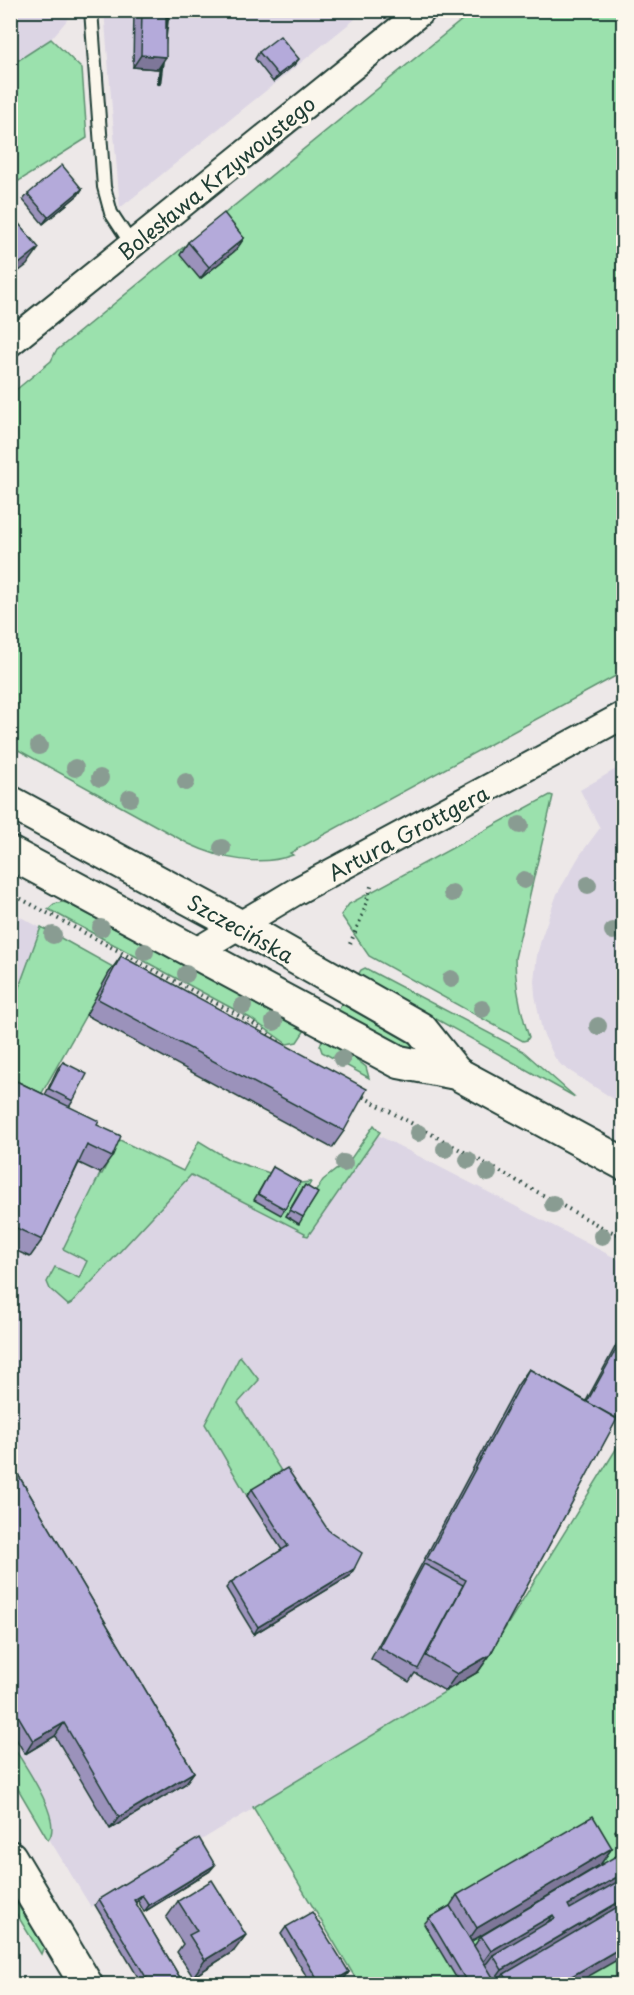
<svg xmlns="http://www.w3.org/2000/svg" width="634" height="1995" viewBox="0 0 634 1995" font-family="'Playpen Sans',sans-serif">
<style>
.built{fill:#dcd5e4;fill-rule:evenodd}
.green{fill:#9be1ad;stroke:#5d8f70;stroke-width:1.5}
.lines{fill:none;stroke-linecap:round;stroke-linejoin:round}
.service-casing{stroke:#1f3d34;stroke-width:16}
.minor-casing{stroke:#1f3d34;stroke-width:30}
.tertiary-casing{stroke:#1f3d34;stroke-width:36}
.path{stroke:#1f3d34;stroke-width:4;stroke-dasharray:1.5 4.5;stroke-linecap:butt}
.service{stroke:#fbf7ec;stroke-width:12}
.minor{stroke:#fbf7ec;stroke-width:26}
.tertiary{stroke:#fbf7ec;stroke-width:32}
.rail{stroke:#1f3d34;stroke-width:4.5}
.tree{fill:#899c92}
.wall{fill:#9b92bb;stroke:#1f3d34;stroke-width:1.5}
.shaded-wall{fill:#7e7799;stroke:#1f3d34;stroke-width:1.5}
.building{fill:#b4aada;stroke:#1f3d34;stroke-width:1.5}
.labels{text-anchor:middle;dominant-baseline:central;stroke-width:6;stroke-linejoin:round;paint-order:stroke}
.street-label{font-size:21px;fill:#1f3d34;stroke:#fbf7ec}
</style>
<rect width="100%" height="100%" fill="#ede8e8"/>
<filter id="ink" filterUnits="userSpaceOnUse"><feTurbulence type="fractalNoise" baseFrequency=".0167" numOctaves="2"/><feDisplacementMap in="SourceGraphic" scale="12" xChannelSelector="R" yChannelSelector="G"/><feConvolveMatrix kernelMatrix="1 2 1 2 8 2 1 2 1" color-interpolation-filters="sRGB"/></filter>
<g filter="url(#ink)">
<g class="built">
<path d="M 11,10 L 73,10 L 74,12 L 51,39 L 11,65 Z"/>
<path d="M 104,10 L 365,11 L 120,208 Z"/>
<path d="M 623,765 L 623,1105 L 562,1066 L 555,1058 L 542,1031 L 535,995 L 534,980 L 537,955 L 542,936 L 557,894 L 580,855 L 600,828 L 580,790 Z"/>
<path d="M 15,914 L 113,967 L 38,1100 L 191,1174 L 301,1231 L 370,1131 L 623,1262 L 624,1401 L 478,1672 L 91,1907 L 11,1777 L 10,925 ZM 240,1357 L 259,1380 L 238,1403 Z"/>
</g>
<g class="green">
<path d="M 473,11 L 623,11 L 623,672 L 290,853 L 293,855 C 260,867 221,859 189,844 L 11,746 L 11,394 L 51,361 L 56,351 Z"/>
<path d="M 51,39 L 82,69 L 87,138 L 11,186 L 11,65 Z"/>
<path d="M 550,795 L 553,796 L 515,958 C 515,986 520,1010 529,1037 L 527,1040 L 523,1041 L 369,956 L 341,915 L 349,904 Z"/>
<path d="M 62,902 L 67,903 L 305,1030 L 297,1042 L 287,1044 L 250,1018 L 48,909 L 54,904 Z"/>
<path d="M 41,927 L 113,967 L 38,1100 L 183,1171 L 199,1141 L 230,1160 L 300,1183 L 311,1182 L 307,1189 L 302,1188 L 286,1216 L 298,1224 L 316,1196 L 314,1194 L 323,1180 L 336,1170 L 346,1166 L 374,1125 L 380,1132 L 308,1236 L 304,1235 L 305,1233 L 191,1175 L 72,1303 L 68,1305 L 50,1289 L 47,1282 L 55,1267 L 79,1278 L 87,1261 L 63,1249 L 100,1174 L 102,1174 L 113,1152 L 11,1099 L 11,1009 Z"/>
<path d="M 365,968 L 523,1051 L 575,1097 L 358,975 L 361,970 Z"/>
<path d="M 342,1004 L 433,1056 L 430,1061 L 338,1011 Z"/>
<path d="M 322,1040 L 352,1056 L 366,1067 L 369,1078 L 322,1052 L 320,1046 Z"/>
<path d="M 240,1356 L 259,1380 L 238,1403 L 283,1474 L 247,1496 L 205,1424 Z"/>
<path d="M 623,1438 L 623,1984 L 359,1984 L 253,1807 L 478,1672 Z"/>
<path d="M 10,1742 C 22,1761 65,1821 48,1840 L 11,1777 Z"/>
<path d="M 11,1894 L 44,1946 L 41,1954 L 11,1905 Z"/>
</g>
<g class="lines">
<g class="service-casing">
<path id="service" d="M 91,10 L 104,187 L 111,213 L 132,245"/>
</g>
<g class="minor-casing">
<g id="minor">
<path d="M 10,343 L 423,10"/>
<path d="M 195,952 L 295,892 L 624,715"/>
</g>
</g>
<g class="tertiary-casing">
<g id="tertiary">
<path d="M 10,802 L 238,925 L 421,1029 L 456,1073"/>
<path d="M 10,853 L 399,1062 L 456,1073 L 624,1164"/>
<path d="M 10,1857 L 86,1984"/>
</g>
</g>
<g class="path">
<path d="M 10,893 L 253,1023 L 282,1044"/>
<path d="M 350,944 L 364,911 L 372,883"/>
<path d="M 358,1094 L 607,1230 L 624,1236"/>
</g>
<use href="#service" class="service"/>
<use href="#minor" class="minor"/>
<use href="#tertiary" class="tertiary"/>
<path class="rail" d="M 159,83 L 168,10"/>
</g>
<g class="tree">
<circle cx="39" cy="746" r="9"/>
<circle cx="75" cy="768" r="9"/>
<circle cx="100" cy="778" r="9"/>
<circle cx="186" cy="782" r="9"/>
<circle cx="130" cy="798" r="9"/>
<circle cx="520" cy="825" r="9"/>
<circle cx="222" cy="848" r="9"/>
<circle cx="524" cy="880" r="9"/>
<circle cx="588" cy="885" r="9"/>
<circle cx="452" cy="893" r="9"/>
<circle cx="101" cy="928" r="9"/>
<circle cx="613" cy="931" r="9"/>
<circle cx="53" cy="935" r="9"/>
<circle cx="145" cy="952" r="9"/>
<circle cx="186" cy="974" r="9"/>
<circle cx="451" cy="979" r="9"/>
<circle cx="243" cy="1006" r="9"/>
<circle cx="482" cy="1009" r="9"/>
<circle cx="274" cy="1022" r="9"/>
<circle cx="598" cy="1026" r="9"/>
<circle cx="342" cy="1059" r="9"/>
<circle cx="418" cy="1133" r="9"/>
<circle cx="445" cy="1149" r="9"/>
<circle cx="468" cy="1160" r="9"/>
<circle cx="344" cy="1163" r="9"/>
<circle cx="488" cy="1173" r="9"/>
<circle cx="553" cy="1204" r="9"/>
<circle cx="602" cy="1236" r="9"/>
</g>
<g class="wall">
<path d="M 134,10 L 166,10 L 158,69 L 133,67 Z"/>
<path d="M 259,52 L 294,65 L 273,82 L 255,59 Z"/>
<path d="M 82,189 L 78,195 L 43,224 L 23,200 L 28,194 Z"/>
<path d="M 244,238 L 236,250 L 200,279 L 180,255 L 188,242 Z"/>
<path d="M 121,956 L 344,1131 L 332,1148 L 86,1015 L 109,973 Z"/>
<path d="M 63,1062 L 73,1101 L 69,1107 L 97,1125 L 112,1157 L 100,1173 L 79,1163 L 42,1240 L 30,1257 L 10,1248 L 10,1078 L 45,1095 L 58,1068 Z"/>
<path d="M 273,1167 L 285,1209 L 281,1215 L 254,1200 Z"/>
<path d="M 305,1185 L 303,1217 L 299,1224 L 286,1216 Z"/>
<path d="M 624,1333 L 624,1405 L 490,1655 L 478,1672 L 445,1691 L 415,1673 L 409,1682 L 371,1659 L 517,1386 L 529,1369 L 586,1401 L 619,1340 Z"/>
<path d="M 10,1461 L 194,1772 L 185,1784 L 110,1829 L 55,1736 L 25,1754 L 10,1729 Z"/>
<path d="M 252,1489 L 350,1576 L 254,1634 L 226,1588 L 231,1582 L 282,1550 L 247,1496 Z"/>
<path d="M 624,1819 L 624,1844 L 615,1831 Z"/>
<path d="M 612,1848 L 600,1865 L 471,1941 L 474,1946 L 481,1936 L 624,1868 L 624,1875 L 620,1880 L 575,1984 L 460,1984 L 424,1924 L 429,1918 L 450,1906 L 457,1895 Z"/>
<path d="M 210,1871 L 144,1912 L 138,1901 L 135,1902 L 182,1981 L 179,1984 L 142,1984 L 95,1905 L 99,1899 Z"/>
<path d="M 178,1901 L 234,1951 L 193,1977 L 177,1952 L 183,1944 L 166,1918 Z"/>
<path d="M 286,1927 L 349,1972 L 344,1979 L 335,1984 L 311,1984 L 281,1934 Z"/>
</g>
<g class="shaded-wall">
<path d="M 141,55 L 166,57 L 158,69 L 133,67 Z"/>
<path d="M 299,59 L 294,65 L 273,82 L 278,75 Z"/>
<path d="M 82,189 L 78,195 L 43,224 L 48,217 Z"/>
<path d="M 244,238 L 236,250 L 200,279 L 209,267 Z"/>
<path d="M 39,248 L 27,265 L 10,278 L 10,271 Z"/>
<path d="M 354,1569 L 350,1576 L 254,1634 L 258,1627 Z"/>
<path d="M 490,1655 L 478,1672 L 445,1691 L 457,1674 Z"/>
<path d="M 64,1723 L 55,1736 L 25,1754 L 33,1741 Z"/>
<path d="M 194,1772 L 185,1784 L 110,1829 L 119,1817 Z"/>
<path d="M 612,1848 L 600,1865 L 465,1945 L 477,1928 Z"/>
<path d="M 215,1865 L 210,1871 L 144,1912 L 149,1905 Z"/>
<path d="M 624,1873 L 624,1875 L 614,1889 L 556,1922 L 568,1905 Z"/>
<path d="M 142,1895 L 138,1901 L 129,1906 L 134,1900 Z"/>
<path d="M 624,1899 L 624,1909 L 504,1974 L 497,1983 L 492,1984 L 502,1970 Z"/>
<path d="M 553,1915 L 541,1932 L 493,1955 L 487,1963 L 479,1968 L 491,1951 Z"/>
<path d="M 246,1935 L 234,1951 L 193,1977 L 205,1960 Z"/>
<path d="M 624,1946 L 624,1956 L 575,1984 L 558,1984 Z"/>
<path d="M 349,1972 L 344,1979 L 335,1984 L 329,1984 Z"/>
</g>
<g class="building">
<path d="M 142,10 L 166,10 L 166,57 L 141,55 Z"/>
<path d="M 280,36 L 299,59 L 278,75 L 259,52 Z"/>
<path d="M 62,165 L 82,189 L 48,217 L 28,194 Z"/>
<path d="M 10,213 L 39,248 L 10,271 Z"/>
<path d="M 224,213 L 244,238 L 209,267 L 188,242 Z"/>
<path d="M 121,956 L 367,1089 L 344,1131 L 98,999 Z"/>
<path d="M 63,1062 L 87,1074 L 73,1101 L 49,1089 Z"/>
<path d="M 10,1078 L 99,1121 L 97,1125 L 121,1136 L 112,1157 L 87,1145 L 42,1240 L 10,1225 Z"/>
<path d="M 273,1167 L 300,1182 L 285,1209 L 258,1194 Z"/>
<path d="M 305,1185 L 318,1193 L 303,1217 L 290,1210 Z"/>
<path d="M 624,1335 L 624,1405 L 616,1418 L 587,1402 Z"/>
<path d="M 529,1369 L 617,1419 L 490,1655 L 457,1674 L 426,1656 L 466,1580 L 427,1559 Z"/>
<path d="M 10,1461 L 194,1772 L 119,1817 L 64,1723 L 33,1741 L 10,1702 Z"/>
<path d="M 287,1468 L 328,1530 L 362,1553 L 354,1569 L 258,1627 L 231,1582 L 288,1546 L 252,1489 Z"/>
<path d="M 424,1564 L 463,1585 L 418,1669 L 379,1647 Z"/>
<path d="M 593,1816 L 612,1848 L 477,1928 L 457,1895 Z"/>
<path d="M 199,1838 L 215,1865 L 149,1905 L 142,1895 L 134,1900 L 182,1981 L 176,1984 L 150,1984 L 99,1899 Z"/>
<path d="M 616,1856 L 624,1868 L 624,1873 L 568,1905 L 570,1909 L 624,1878 L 624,1899 L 502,1970 L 493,1955 L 555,1918 L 553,1915 L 491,1951 L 481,1936 Z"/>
<path d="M 212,1880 L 246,1935 L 205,1960 L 189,1935 L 197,1931 L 178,1901 Z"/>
<path d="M 624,1903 L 624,1946 L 558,1984 L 510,1984 L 504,1974 Z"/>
<path d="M 450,1906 L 497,1984 L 468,1984 L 429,1918 Z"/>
<path d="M 312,1912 L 349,1972 L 329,1984 L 320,1984 L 286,1927 Z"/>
</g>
</g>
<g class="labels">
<g class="street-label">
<text transform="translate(216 177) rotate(-39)">Bolesława Krzywoustego</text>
<text transform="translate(408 832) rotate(-28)">Artura Grottgera</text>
<text transform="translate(241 928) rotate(29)">Szczecińska</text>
</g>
</g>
<rect width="634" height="1995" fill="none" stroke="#fbf7ec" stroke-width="36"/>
<rect x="18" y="18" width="598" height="1959" fill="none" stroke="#1f3d34" stroke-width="2" filter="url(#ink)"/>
</svg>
